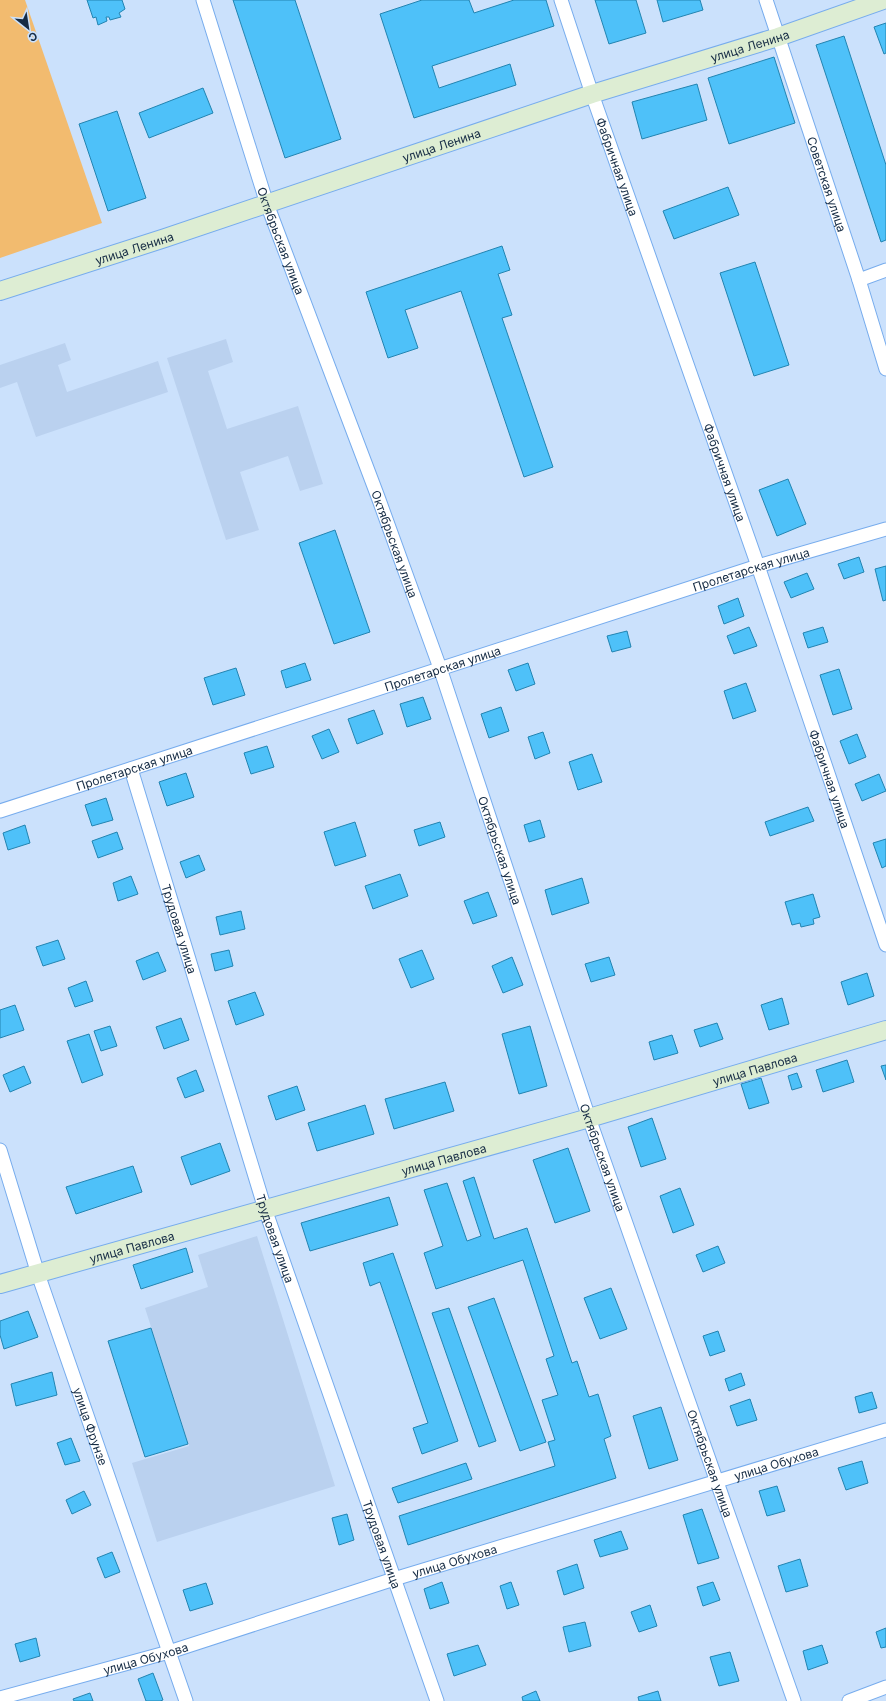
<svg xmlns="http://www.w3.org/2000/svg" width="886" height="1701" viewBox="0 0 886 1701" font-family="Inter,sans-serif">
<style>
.built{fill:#bad1ef}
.green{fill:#f2bb6f}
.building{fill:#4ec1f9;stroke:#2284b1}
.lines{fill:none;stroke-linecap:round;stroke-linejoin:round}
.street-casing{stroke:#77aced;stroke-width:15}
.secondary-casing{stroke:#77aced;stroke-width:20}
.street{stroke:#fff;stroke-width:13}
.secondary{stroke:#ddedd3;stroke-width:18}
.labels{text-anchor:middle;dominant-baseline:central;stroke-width:3;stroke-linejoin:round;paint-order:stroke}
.street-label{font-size:12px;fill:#162c45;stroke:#cbe1fc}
</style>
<rect width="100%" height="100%" fill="#cbe1fc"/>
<g class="built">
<path d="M 226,339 L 233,362 L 208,371 L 227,429 L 298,406 L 323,484 L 300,491 L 288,456 L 240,472 L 259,530 L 226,540 L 167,358 Z"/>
<path d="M 65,343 L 71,360 L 58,365 L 67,392 L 158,361 L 168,392 L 36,437 L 17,382 L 0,388 L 0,365 Z"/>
<path d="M 257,1236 L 335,1486 L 157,1542 L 132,1463 L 189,1446 L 145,1308 L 208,1287 L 198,1255 Z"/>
</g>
<path class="green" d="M 0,0 L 25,0 L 102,223 L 0,258 Z"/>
<g class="building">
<path d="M 87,0 L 122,0 L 125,9 L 119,13 L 121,17 L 110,20 L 109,17 L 106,17 L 107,21 L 98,25 L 96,17 L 93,18 Z"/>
<path d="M 233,0 L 295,0 L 341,139 L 285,158 Z"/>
<path d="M 422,0 L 469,0 L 474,13 L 514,0 L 546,0 L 554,26 L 432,66 L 439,88 L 510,64 L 516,85 L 414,118 L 380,14 Z"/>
<path d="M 595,0 L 636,0 L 646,33 L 609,44 Z"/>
<path d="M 657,0 L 700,0 L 703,10 L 663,22 Z"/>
<path d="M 886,23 L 886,53 L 884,54 L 874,27 Z"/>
<path d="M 844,36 L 886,165 L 886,240 L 881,242 L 816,45 Z"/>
<path d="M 774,57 L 795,123 L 729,144 L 708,78 Z"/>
<path d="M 697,84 L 707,120 L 642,139 L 632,102 Z"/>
<path d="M 203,88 L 213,113 L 149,138 L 139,113 Z"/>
<path d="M 117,111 L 146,198 L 108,211 L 79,124 Z"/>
<path d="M 728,187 L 739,215 L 674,239 L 663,211 Z"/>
<path d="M 502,246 L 510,270 L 498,274 L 512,315 L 502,318 L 553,467 L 524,477 L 461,291 L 405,310 L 418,348 L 388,358 L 366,292 Z"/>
<path d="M 755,262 L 789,365 L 754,376 L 720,273 Z"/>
<path d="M 788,479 L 806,524 L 777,536 L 759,490 Z"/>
<path d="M 335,530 L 370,632 L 334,644 L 299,543 Z"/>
<path d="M 859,557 L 864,572 L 844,579 L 838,564 Z"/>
<path d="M 886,566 L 886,600 L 883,601 L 875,569 Z"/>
<path d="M 807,573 L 814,589 L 791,598 L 784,582 Z"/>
<path d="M 738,598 L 744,616 L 724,624 L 718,606 Z"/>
<path d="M 749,627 L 757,646 L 734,654 L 727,636 Z"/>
<path d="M 823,627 L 828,642 L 808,648 L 803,633 Z"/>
<path d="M 627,631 L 631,647 L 612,652 L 607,636 Z"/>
<path d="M 305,663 L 311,680 L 286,688 L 281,671 Z"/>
<path d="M 528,663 L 535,684 L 516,691 L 508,670 Z"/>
<path d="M 236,668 L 245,695 L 213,705 L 204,678 Z"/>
<path d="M 839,669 L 852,709 L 833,715 L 820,675 Z"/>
<path d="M 746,683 L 756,711 L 733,719 L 724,691 Z"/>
<path d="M 423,697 L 431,719 L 407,727 L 400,704 Z"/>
<path d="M 501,707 L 509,731 L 489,738 L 481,714 Z"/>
<path d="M 374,710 L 383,734 L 357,744 L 348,719 Z"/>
<path d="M 329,729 L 339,752 L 322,759 L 312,736 Z"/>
<path d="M 543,732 L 550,753 L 535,759 L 528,737 Z"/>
<path d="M 857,734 L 866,757 L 849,764 L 840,741 Z"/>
<path d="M 267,746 L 274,767 L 251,774 L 244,753 Z"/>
<path d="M 592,754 L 602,782 L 578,790 L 569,762 Z"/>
<path d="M 186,773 L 194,797 L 167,806 L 159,782 Z"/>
<path d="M 879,774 L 886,791 L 862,801 L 855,784 Z"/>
<path d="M 106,798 L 113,820 L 92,826 L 85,805 Z"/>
<path d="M 808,807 L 814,821 L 770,836 L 765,822 Z"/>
<path d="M 540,820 L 545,837 L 529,842 L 524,825 Z"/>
<path d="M 355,822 L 366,856 L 335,866 L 324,832 Z"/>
<path d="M 440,822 L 445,837 L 419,846 L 414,830 Z"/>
<path d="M 25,825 L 30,843 L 8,850 L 3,833 Z"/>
<path d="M 117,832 L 123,849 L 98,858 L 92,841 Z"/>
<path d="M 886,839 L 886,866 L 882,868 L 873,843 Z"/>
<path d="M 199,855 L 205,870 L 186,878 L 180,862 Z"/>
<path d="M 400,874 L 408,896 L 373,909 L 365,886 Z"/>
<path d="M 131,876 L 138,894 L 118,901 L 113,883 Z"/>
<path d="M 582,878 L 589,903 L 552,915 L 545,890 Z"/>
<path d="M 488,892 L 497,916 L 473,924 L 464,901 Z"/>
<path d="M 813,894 L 820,917 L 813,919 L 814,924 L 801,927 L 800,923 L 792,925 L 785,902 Z"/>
<path d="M 241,911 L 245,929 L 220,935 L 216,917 Z"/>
<path d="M 58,940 L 65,959 L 43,966 L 36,947 Z"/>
<path d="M 229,950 L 233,966 L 215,971 L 211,954 Z"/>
<path d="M 422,950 L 434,979 L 411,988 L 399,959 Z"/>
<path d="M 158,952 L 166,971 L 143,980 L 136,961 Z"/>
<path d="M 512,957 L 523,985 L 503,993 L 492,966 Z"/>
<path d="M 609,957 L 615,975 L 591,982 L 585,964 Z"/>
<path d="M 867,973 L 874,996 L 848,1005 L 841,982 Z"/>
<path d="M 86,981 L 93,1001 L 75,1007 L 68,988 Z"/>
<path d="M 255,992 L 264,1015 L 236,1025 L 228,1001 Z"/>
<path d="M 782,998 L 789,1024 L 769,1030 L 761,1005 Z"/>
<path d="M 15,1005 L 24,1030 L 0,1038 L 0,1010 Z"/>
<path d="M 181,1018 L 189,1040 L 164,1049 L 156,1027 Z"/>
<path d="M 717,1023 L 723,1039 L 700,1047 L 694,1030 Z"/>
<path d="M 110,1026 L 117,1046 L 101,1051 L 94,1031 Z"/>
<path d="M 530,1026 L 547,1086 L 519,1094 L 502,1034 Z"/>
<path d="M 89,1034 L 103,1075 L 82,1083 L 67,1041 Z"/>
<path d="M 672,1035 L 678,1053 L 654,1060 L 649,1042 Z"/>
<path d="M 847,1060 L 854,1082 L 823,1092 L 816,1070 Z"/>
<path d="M 886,1065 L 886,1080 L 881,1066 Z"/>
<path d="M 24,1066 L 31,1083 L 10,1092 L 3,1075 Z"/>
<path d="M 196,1070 L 204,1091 L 185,1098 L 177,1078 Z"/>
<path d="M 797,1073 L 802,1087 L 792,1090 L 788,1076 Z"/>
<path d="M 761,1078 L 769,1103 L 749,1109 L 741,1084 Z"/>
<path d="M 445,1082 L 454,1111 L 394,1129 L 385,1099 Z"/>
<path d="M 297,1086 L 305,1110 L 276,1120 L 268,1096 Z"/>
<path d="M 365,1105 L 374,1134 L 317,1151 L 308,1123 Z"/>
<path d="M 652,1118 L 666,1159 L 641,1167 L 628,1127 Z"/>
<path d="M 220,1143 L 230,1171 L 191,1185 L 181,1157 Z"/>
<path d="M 568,1148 L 590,1211 L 555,1223 L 533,1160 Z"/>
<path d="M 133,1166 L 142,1192 L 76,1214 L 66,1187 Z"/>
<path d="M 474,1177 L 494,1239 L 527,1228 L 572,1363 L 577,1361 L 589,1397 L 598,1394 L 611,1436 L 604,1439 L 616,1478 L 408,1545 L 399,1516 L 555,1466 L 548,1442 L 555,1440 L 542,1400 L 558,1395 L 546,1359 L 554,1356 L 523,1260 L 436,1289 L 424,1253 L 443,1246 L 424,1190 L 447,1183 L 467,1241 L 481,1236 L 463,1181 Z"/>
<path d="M 680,1188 L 694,1225 L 673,1233 L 660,1196 Z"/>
<path d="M 389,1197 L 398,1225 L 310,1251 L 301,1223 Z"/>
<path d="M 718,1246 L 725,1263 L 703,1272 L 696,1255 Z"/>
<path d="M 186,1248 L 193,1272 L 141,1289 L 133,1265 Z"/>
<path d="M 393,1253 L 458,1441 L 422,1454 L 413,1428 L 428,1423 L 380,1282 L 370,1286 L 363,1263 Z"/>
<path d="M 611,1288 L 627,1329 L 600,1339 L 584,1298 Z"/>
<path d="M 494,1298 L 546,1442 L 520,1451 L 468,1307 Z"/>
<path d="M 449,1308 L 496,1441 L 479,1447 L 432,1313 Z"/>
<path d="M 28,1311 L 38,1337 L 4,1349 L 0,1335 L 0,1321 Z"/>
<path d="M 151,1328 L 188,1444 L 145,1457 L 108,1341 Z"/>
<path d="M 718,1331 L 725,1351 L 710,1356 L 703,1336 Z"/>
<path d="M 52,1372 L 57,1395 L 16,1406 L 11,1384 Z"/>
<path d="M 741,1373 L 745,1385 L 729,1391 L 725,1379 Z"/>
<path d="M 872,1392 L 877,1408 L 859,1413 L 855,1397 Z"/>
<path d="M 750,1399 L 757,1420 L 737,1426 L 730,1406 Z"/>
<path d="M 661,1407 L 678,1460 L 649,1469 L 633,1416 Z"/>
<path d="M 71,1438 L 80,1461 L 65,1465 L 57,1443 Z"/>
<path d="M 862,1461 L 868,1483 L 846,1490 L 838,1468 Z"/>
<path d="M 466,1463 L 472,1479 L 398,1503 L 392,1488 Z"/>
<path d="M 777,1486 L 785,1511 L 767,1516 L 759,1491 Z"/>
<path d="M 84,1491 L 91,1505 L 72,1514 L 66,1500 Z"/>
<path d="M 702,1509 L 719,1558 L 698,1564 L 683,1515 Z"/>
<path d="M 347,1514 L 354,1540 L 339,1545 L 332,1518 Z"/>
<path d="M 621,1531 L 628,1549 L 600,1557 L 594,1540 Z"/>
<path d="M 112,1552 L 120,1572 L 105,1578 L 97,1558 Z"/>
<path d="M 800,1559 L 808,1586 L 786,1592 L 778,1566 Z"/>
<path d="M 577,1564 L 584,1588 L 564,1595 L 557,1571 Z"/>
<path d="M 442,1582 L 449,1603 L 430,1609 L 424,1589 Z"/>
<path d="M 511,1582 L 519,1605 L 507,1609 L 500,1586 Z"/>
<path d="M 713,1582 L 720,1600 L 703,1606 L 697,1587 Z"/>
<path d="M 206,1583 L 213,1604 L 190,1611 L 183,1590 Z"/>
<path d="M 650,1605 L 657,1626 L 639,1632 L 631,1612 Z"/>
<path d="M 585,1622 L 591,1646 L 569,1652 L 563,1627 Z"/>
<path d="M 886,1628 L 886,1647 L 881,1648 L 876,1632 Z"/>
<path d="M 36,1638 L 40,1656 L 20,1662 L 15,1644 Z"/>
<path d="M 478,1645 L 486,1665 L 454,1676 L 447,1654 Z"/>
<path d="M 822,1645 L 828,1663 L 808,1670 L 803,1651 Z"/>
<path d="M 730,1652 L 739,1681 L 719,1686 L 710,1657 Z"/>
<path d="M 153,1673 L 163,1700 L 160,1701 L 146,1701 L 138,1679 Z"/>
<path d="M 536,1691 L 540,1701 L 523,1701 L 522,1697 Z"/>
<path d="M 658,1691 L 661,1701 L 639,1701 L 638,1697 Z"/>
<path d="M 90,1693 L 93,1701 L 74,1701 L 73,1699 Z"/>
</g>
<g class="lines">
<g class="street-casing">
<g id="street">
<path id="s1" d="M 203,0 L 267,204 L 378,497 L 440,668 L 589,1118 L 794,1701"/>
<path id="s2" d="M 561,0 L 592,94 L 758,566 L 886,945"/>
<path id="s3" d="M 766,0 L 859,280 L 886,369"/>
<path d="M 859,280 L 886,270"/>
<path id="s4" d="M 131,769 L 265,1209 L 437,1701"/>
<path id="s5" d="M 0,811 L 758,566 L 886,529"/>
<path id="s6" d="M 0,1150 L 38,1274 L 186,1701"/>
<path id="s7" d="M 0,1698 L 169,1652 L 394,1579 L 886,1430"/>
<path d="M 849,1701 L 886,1687"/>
</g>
</g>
<g class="secondary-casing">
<g id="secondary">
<path id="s8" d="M 0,291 L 165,238 L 592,94 L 778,37 L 883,0"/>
<path id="s9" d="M 0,1284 L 589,1118 L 886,1030"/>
</g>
</g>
<use href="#street" class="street"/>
<use href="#secondary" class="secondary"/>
</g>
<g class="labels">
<g class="street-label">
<text stroke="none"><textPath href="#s8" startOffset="789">улица Ленина</textPath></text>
<text stroke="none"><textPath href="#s8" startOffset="465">улица Ленина</textPath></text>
<text stroke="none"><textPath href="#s2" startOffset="176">Фабричная улица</textPath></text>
<text stroke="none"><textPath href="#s3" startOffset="194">Советская улица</textPath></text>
<text stroke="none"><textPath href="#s1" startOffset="253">Октябрьская улица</textPath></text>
<text stroke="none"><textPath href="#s8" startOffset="141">улица Ленина</textPath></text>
<text stroke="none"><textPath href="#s2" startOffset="500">Фабричная улица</textPath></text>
<text stroke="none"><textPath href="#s1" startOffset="577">Октябрьская улица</textPath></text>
<text stroke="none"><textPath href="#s5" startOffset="789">Пролетарская улица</textPath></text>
<text stroke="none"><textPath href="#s5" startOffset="465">Пролетарская улица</textPath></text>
<text stroke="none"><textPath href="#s5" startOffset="141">Пролетарская улица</textPath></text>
<text stroke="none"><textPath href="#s2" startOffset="824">Фабричная улица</textPath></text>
<text stroke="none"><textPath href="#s1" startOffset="901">Октябрьская улица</textPath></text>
<text stroke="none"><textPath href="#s4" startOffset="167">Трудовая улица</textPath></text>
<text stroke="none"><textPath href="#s9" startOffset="785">улица Павлова</textPath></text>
<text stroke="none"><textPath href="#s1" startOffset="1225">Октябрьская улица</textPath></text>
<text stroke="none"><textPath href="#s9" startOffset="461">улица Павлова</textPath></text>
<text stroke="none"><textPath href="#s4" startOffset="491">Трудовая улица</textPath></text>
<text stroke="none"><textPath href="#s9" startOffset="137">улица Павлова</textPath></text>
<text stroke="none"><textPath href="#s6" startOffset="291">улица Фрунзе</textPath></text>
<text stroke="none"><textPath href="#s1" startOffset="1549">Октябрьская улица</textPath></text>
<text stroke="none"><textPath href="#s7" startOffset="811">улица Обухова</textPath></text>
<text stroke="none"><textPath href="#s4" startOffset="815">Трудовая улица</textPath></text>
<text stroke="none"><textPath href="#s7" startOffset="475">улица Обухова</textPath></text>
<text stroke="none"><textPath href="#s7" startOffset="151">улица Обухова</textPath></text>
</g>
</g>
<g transform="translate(28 28) rotate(150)" stroke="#cbe1fc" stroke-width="3" paint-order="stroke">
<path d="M0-3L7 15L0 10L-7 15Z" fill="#162c45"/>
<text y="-6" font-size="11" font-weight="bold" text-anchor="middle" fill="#162c45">С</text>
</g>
</svg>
